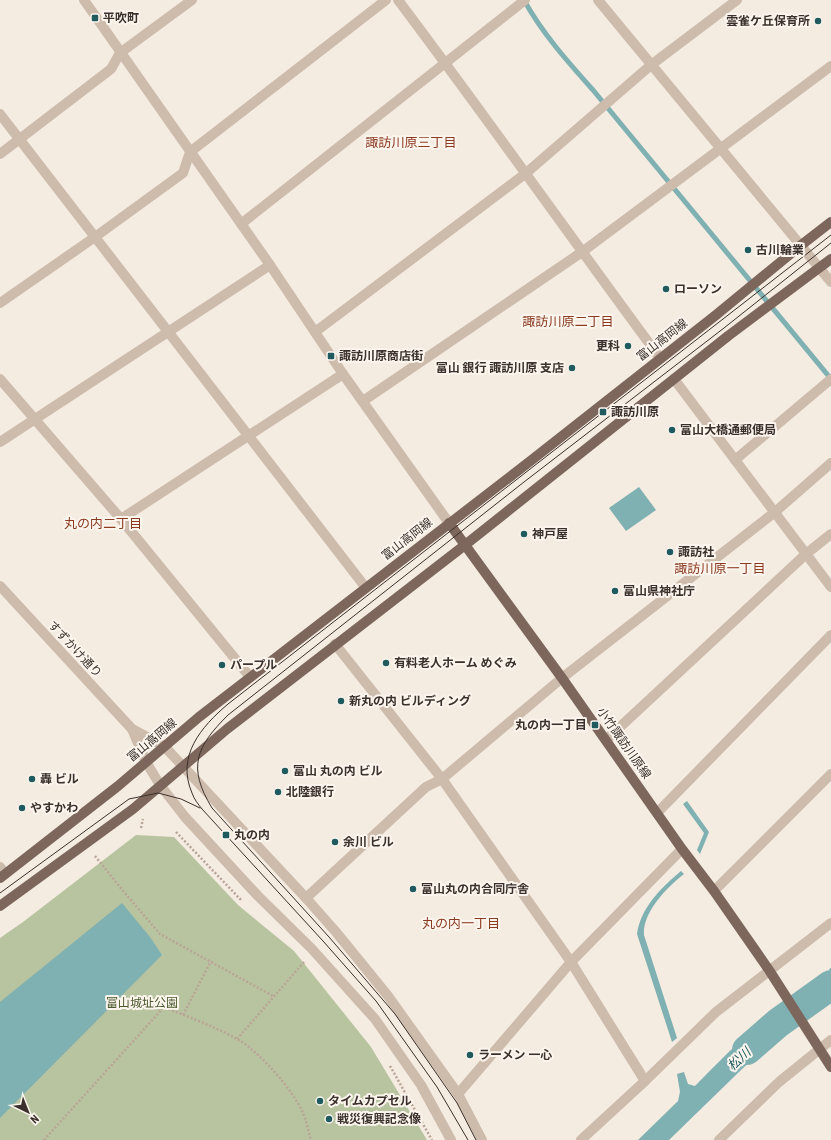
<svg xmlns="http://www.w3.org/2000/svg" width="831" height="1140" viewBox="0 0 831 1140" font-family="'Roboto Condensed','Noto Sans JP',sans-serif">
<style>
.green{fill:#b8c4a0}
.water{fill:#7fb0b2}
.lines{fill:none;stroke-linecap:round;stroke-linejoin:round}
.stream{stroke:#7fb0b2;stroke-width:5}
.river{stroke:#7fb0b2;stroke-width:30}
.path{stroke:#b9a596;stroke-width:2.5;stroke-dasharray:2 2;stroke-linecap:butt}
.minor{stroke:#cdbbac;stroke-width:10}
.major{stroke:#7d675c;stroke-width:10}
.tram{stroke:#3b302b;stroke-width:1}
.poi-dot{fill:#1f5a5e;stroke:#fbf5ee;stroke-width:1.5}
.labels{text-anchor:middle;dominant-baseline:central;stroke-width:4;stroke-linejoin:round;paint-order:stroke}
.poi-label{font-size:12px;font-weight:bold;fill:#3b302b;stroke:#fbf5ee;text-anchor:start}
.street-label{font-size:12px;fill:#3b302b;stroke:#fbf5ee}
.park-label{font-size:12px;fill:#4a5a2e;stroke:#fbf5ee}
.neighbourhood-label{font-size:13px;fill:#8c3b22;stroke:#fbf5ee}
.water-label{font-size:13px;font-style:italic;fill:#1f5a5e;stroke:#fbf5ee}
</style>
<rect width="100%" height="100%" fill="#f4ebe1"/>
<path class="green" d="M 136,835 L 174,837 L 238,905 L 294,951 L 371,1047 L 427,1140 L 0,1140 L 0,938 L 23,922 Z"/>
<g class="water">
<path d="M 639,487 L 656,510 L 626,531 L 609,508 Z"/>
<path d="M 687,801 L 709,832 L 700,854 L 697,850 L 704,833 L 683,804 Z"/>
<path d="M 681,871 L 684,874 C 667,887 642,913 644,935 L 677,1038 L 672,1042 L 637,934 C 641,907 661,888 681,871 Z"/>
<path d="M 122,903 L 150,937 L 162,955 L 0,1118 L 0,1002 Z"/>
<path d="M 831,968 L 831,998 L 820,1005 L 817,1002 L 815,1003 L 805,991 L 830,971 L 829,969 Z"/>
<path d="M 773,1014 L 781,1026 L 778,1028 L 781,1033 L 742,1069 L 669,1140 L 638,1140 L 678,1101 L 680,1092 L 677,1074 L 684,1072 L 688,1084 L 695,1086 C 720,1061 744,1035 773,1014 Z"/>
</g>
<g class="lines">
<path class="stream" d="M 524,0 C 542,33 568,62 593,90 L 831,379"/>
<path class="river" d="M 747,1050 L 778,1023 L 831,985"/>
<g class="path">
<path d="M 141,828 L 143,819"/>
<path d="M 176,832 L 242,901"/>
<path d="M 95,856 L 124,892 L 160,934 L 273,996"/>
<path d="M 183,1015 L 211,961"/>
<path d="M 237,1039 L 305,961"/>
<path d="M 390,1066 L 432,1140"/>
<path d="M 44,1140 L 164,1007 C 188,1017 214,1026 237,1039 C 259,1051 293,1090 303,1113 C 307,1122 308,1131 311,1140"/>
</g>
<g class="minor">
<path d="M 84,0 L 270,265 L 343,374 L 449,523"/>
<path d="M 398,0 C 487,118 572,239 660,358"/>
<path d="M 598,0 L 831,282"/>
<path d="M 0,114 L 366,588"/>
<path d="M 0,154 L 111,69 L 120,53 L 192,0"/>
<path d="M 241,224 L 525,0"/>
<path d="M 0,303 L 95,237 L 183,173 L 190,152 L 386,0"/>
<path d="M 315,332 L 525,174 L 651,65 L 737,0"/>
<path d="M 0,379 L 121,519 L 250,677"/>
<path d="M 674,379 L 831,587"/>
<path d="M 363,401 L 582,252 L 831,66"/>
<path d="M 0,442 L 270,265"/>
<path d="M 735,460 L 831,379"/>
<path d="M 121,519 L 343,374"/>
<path d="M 0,586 L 132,729 L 164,746 L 306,898 L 336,932 L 388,996 L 458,1094 L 482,1140"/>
<path d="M 335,644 L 442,779 L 571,962 L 645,1081"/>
<path d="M 132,729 L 146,762 L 160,785 L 185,817 L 258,896 L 311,948 L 375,1019 L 421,1085 L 451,1140"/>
<path d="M 606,740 L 806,554 L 831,534"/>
<path d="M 657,813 L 831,635"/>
<path d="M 0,867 L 5,874"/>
<path d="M 714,891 L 831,774"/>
<path d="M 306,898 L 426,787 L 442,779 L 562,678 L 775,512 L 831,463"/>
<path d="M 458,1094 L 571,962 L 682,849"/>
<path d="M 581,1140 L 645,1081 L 716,1012 L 831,923"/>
<path d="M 719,1140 L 779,1082 L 831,1040"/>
</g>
<g class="major">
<path d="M 449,523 L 562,678 L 682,849 L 714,891 L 769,970 L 831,1067"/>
<path d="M 0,878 L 118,786 L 199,717 L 533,459 L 716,315 L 800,246 L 831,222"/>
<path d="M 0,906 L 133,809 L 227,729 L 465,545 L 728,336 L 831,259"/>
</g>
<g class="tram">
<path d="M 0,893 L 129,799 L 158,793 L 181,799 L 200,808"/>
<path d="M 468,1140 L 437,1087 L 376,1001 L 323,941 L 202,809 C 198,804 194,799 192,793 C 176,756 201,727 228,704 L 831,235"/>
<path d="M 476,1140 L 457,1103 L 395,1014 L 329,937 L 212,808 C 187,767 196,747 228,715 L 524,482 L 724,328 L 831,243"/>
</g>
</g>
<g class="poi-dot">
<rect x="91" y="14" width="8" height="8" rx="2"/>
<circle cx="818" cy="21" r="4"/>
<circle cx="748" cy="250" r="4"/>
<circle cx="666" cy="289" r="4"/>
<circle cx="628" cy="346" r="4"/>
<rect x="327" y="352" width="8" height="8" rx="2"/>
<circle cx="572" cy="368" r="4"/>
<rect x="599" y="408" width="8" height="8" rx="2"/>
<circle cx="672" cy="430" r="4"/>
<circle cx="524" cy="534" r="4"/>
<circle cx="670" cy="552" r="4"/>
<circle cx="615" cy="591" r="4"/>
<circle cx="386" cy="663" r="4"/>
<circle cx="222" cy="665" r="4"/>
<circle cx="341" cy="701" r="4"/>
<rect x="591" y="721" width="8" height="8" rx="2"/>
<circle cx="285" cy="771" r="4"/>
<circle cx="32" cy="779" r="4"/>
<circle cx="278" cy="792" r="4"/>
<circle cx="22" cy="808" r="4"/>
<rect x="222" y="831" width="8" height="8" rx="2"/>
<circle cx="335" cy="842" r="4"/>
<circle cx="413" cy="889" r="4"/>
<circle cx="470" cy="1055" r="4"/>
<circle cx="320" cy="1101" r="4"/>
<circle cx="329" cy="1119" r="4"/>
</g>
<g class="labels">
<g class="poi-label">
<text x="103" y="18">平吹町</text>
<text x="810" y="21" text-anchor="end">雲雀ケ丘保育所</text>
<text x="756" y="250">古川輪業</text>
<text x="674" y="289">ローソン</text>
<text x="620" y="346" text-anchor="end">更科</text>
<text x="339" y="356">諏訪川原商店街</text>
<text x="564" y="368" text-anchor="end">富山 銀行 諏訪川原 支店</text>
<text x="611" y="412">諏訪川原</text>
<text x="680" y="430">富山大橋通郵便局</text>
<text x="532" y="534">神戸屋</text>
<text x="678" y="552">諏訪社</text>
<text x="623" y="591">富山県神社庁</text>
<text x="394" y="663">有料老人ホーム めぐみ</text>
<text x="230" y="665">パープル</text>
<text x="349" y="701">新丸の内 ビルディング</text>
<text x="587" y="725" text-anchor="end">丸の内一丁目</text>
<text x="293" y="771">富山 丸の内 ビル</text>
<text x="40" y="779">轟 ビル</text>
<text x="286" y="792">北陸銀行</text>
<text x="30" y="808">やすかわ</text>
<text x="234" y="835">丸の内</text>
<text x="343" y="842">余川 ビル</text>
<text x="421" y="889">富山丸の内合同庁舎</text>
<text x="478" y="1055">ラーメン 一心</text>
<text x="328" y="1101">タイムカプセル</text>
<text x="337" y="1119">戦災復興記念像</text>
</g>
<g class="street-label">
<text transform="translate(662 340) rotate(-38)">富山高岡線</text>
<text transform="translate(407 539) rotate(-38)">富山高岡線</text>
<text transform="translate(75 649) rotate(47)">すずかけ通り</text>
<text transform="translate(152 740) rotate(-40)">富山高岡線</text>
<text transform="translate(624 743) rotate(55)">小竹諏訪川原線</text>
</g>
<g class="park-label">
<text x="142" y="1003">富山城址公園</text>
</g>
<g class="neighbourhood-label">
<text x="411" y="142">諏訪川原三丁目</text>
<text x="568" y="321">諏訪川原二丁目</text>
<text x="103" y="523">丸の内二丁目</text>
<text x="720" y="568">諏訪川原一丁目</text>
<text x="461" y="923">丸の内一丁目</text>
</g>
<g class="water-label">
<text transform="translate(739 1059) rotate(-43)">松川</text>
</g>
</g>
<g transform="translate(28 1112) rotate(137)" stroke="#fbf5ee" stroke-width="3" paint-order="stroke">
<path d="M0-3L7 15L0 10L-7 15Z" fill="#3b302b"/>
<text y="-6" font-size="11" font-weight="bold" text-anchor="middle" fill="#3b302b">N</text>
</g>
</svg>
